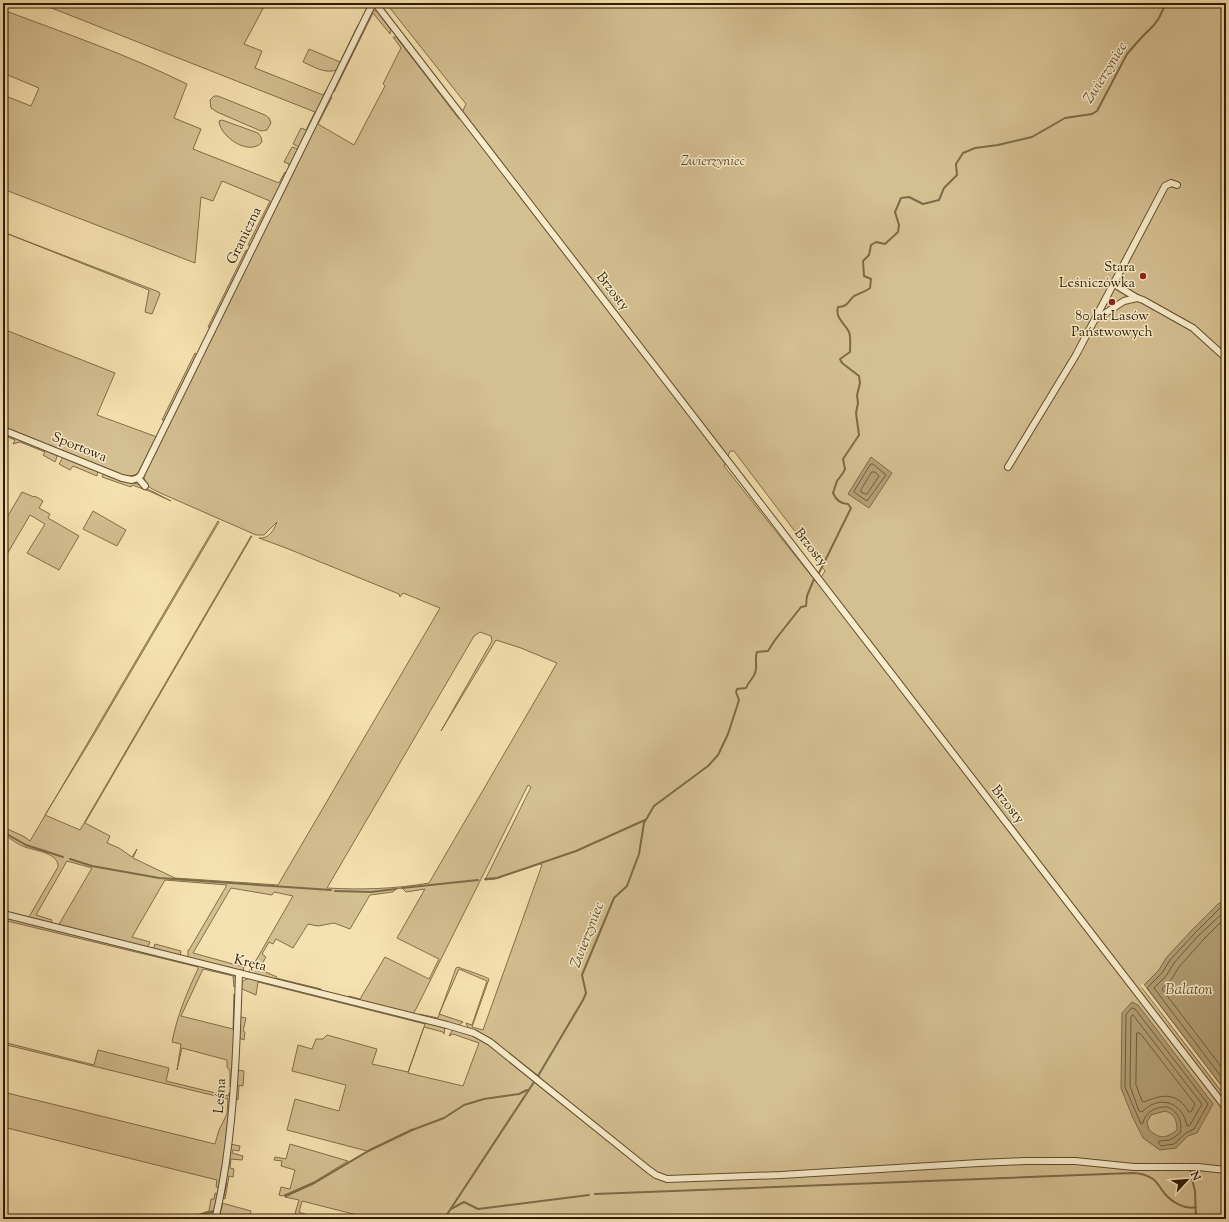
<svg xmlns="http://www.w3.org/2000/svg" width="1229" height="1222" viewBox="0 0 1229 1222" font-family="'Sorts Mill Goudy',serif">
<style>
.green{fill:#d4bf91;stroke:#826d48;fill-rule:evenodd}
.water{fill:#b29e74;stroke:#7e6a46;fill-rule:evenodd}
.pier{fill:#f5e1af}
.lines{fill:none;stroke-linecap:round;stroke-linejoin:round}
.shore{stroke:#725c3a;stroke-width:1}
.stream{stroke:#7e6a46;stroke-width:2}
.minor-casing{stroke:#624c2c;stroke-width:8}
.minor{stroke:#f8eccb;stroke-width:6}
.poi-dot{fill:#8f2418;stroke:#f8eccb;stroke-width:1.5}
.labels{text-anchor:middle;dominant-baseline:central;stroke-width:3;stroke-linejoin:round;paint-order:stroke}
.park-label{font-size:14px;font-style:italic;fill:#624c2c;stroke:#f8eccb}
.street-label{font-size:14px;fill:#311b00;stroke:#f8eccb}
.poi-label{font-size:14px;fill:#311b00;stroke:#f8eccb;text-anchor:end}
.water-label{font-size:15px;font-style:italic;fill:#654f2e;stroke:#f8eccb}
</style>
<rect width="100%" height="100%" fill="#f5e1af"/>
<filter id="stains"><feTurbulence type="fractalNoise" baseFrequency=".005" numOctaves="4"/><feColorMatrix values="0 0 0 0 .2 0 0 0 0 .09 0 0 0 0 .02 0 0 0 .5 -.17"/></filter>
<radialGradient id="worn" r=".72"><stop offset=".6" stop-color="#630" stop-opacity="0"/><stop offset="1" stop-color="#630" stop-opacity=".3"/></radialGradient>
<g class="green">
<path d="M 39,3 L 266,3 L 244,44 L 262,51 L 255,68 L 323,95 L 327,89 L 327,91 L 299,147 L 293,144 L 301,128 L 306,130 L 315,112 Z"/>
<path d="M 386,3 L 1226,3 L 1226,1219 L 366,1219 L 365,1217 L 302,1201 L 299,1212 L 314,1217 L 314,1219 L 298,1219 L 294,1217 L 299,1200 L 285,1197 L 315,1183 L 369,1151 L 413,1130 L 412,1129 L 367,1151 L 287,1130 L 295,1099 L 339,1111 L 346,1085 L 292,1071 L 298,1045 L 312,1049 L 316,1039 L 323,1039 L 327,1035 L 377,1049 L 372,1064 L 408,1072 L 425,1024 L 258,982 L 256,995 L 242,989 L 241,982 L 249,978 L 445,1027 L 444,1034 L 443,1032 L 424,1027 L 408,1073 L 463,1086 L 479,1043 L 453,1034 L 449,1036 L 453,1029 L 483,1040 L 537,1083 L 540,1077 L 490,1039 L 468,1028 L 466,1023 L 472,1025 L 487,981 L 459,969 L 439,1014 L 463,1022 L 458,1026 L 420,1016 L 419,1014 L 438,1018 L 456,968 L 458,967 C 465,970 485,976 489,979 L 472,1027 L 483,1030 L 542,865 L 540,864 L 495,879 L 485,880 L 531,787 L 528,785 L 416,1009 L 413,1014 L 349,998 L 349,996 L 360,999 L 385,957 L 429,979 L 439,959 L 397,938 L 425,889 L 406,892 L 402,888 L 396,889 L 393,892 L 370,895 L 350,929 L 334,923 L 318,926 L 308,924 L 293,948 L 276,939 L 273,944 L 269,942 L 262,954 L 266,957 L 259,969 L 277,977 L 276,978 L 321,989 L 321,991 L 249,973 L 250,969 L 251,969 L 293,896 L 274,892 L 272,895 L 231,888 L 193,953 L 244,967 L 243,972 L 188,958 L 188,950 L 189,950 L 227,885 L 165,880 L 132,937 L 150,942 L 147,948 L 58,926 L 92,868 L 67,861 L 36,915 L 52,920 L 50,924 L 3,912 L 3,911 L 29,917 L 58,867 C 59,853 36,851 25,847 C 18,845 10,838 3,834 L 3,827 L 25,837 L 30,841 L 218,521 L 219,522 L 89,743 L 45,815 L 80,830 L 251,536 L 252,536 L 85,823 L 110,836 L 107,843 L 119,848 L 132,857 L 137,849 L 133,858 L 175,878 L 278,885 L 440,608 L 403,593 L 400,597 L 399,594 L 286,548 L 259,538 C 269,539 274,530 277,522 L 264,535 L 256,535 L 158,492 C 150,488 144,485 144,475 L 329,97 L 332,97 L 318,124 L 354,145 L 385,86 L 383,84 L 401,48 L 393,37 L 396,37 L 459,119 L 466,104 ZM 730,451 L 734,451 L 825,571 L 817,583 L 724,466 ZM 480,632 L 491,636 L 492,641 L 441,731 L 496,640 L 521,648 L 557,663 L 429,883 C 395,889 361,890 327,888 L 474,636 Z"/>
<path d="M 3,10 C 65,33 128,55 187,84 L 174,118 L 201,129 L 193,149 L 279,183 L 285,172 L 286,174 L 251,246 L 248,245 L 270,201 L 222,181 L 213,201 L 201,197 L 195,263 L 3,189 L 3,95 L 31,106 L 39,88 L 3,73 Z"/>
<path d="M 372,11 L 377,11 L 379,14 L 391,30 L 390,34 L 373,13 L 334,92 L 334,88 Z"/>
<path d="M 358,25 L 358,27 L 337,70 C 325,74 314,67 303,62 L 309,49 L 340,62 Z"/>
<path d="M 214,96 L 218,96 L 265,115 L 269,118 L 271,123 L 267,130 L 261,131 L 217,112 L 211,108 L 210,100 Z"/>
<path d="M 222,120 L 258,133 L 261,137 L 262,142 C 250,157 220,137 219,121 Z"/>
<path d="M 292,147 L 299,149 L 290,166 L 289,166 L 289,164 L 284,162 Z"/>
<path d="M 3,232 L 159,292 L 160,294 L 152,314 L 145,312 L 149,290 Z"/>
<path d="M 246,250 L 248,252 L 211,327 L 208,327 Z"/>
<path d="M 3,329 L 115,373 L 97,415 L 157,437 L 138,473 L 135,475 L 125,477 L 3,427 Z"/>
<path d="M 195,353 L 197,355 L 165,420 L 162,420 Z"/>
<path d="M 3,432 L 54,453 L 57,457 L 55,462 L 43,455 L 45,452 L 20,442 L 13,444 L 15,440 L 3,435 Z"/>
<path d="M 63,457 L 98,471 L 97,476 L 73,466 L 70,470 L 59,464 Z"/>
<path d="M 105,474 L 140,485 L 171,501 L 149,491 L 132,485 L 131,487 L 102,477 L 103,475 Z"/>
<path d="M 22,492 L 34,497 L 35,496 L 43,501 L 39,508 L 50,514 L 48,518 L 79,536 L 59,570 L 27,553 L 45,524 L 30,515 L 3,561 L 3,524 Z"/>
<path d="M 93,511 L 126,530 L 117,546 L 83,529 Z"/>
<path d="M 3,917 L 234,975 L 236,979 L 236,986 L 234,987 L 233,976 L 203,969 L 181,1016 L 233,1029 L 234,994 L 235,995 L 232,1086 L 230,1087 L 230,1071 L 227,1067 L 227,1060 L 182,1048 L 177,1070 L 181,1044 L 172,1042 C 177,1016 187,992 198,969 L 198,967 L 7,921 L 3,936 Z"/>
<path d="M 155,944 L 181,951 L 180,956 L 153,950 Z"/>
<path d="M 241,1017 L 246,1018 L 243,1031 L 245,1032 L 244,1040 L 239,1038 L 240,1018 Z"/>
<path d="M 3,1042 L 94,1065 L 98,1050 L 169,1068 L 166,1081 L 228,1096 L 229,1093 L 232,1094 L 228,1130 L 219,1187 L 216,1187 L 217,1180 L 3,1127 L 3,1092 L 215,1144 L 219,1130 L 227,1114 L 228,1099 L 3,1044 Z"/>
<path d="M 237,1070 L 244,1071 L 243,1086 L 239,1085 L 238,1100 L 236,1098 Z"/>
<path d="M 230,1144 L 240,1146 L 239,1151 L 233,1150 L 232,1153 L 243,1156 L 242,1160 L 231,1159 L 230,1168 L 234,1169 L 233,1177 L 229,1176 L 225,1199 L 223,1198 Z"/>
<path d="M 290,1144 L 348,1161 L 314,1182 L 282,1196 L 279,1195 L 281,1187 L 290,1189 L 295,1170 L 281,1166 L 282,1161 L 274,1160 L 275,1157 L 286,1159 Z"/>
<path d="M 215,1193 L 218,1194 L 212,1219 L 184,1219 L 209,1211 L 211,1199 L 214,1199 Z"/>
<path d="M 222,1203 L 251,1211 L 250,1215 L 248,1215 L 247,1217 L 248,1219 L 240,1219 L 220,1214 L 219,1219 L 216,1219 Z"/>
</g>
<g class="water">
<path d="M 871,457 L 892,473 L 869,508 L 848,494 Z"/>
<path d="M 1226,900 L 1226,1098 L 1143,989 L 1142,987 L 1159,970 L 1166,958 L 1192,930 L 1218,904 Z"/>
<path d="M 1132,1002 L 1138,1005 L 1213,1104 L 1197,1133 L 1188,1136 L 1176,1148 L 1160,1150 L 1143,1138 L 1133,1118 L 1121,1088 L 1122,1013 ZM 1165,1111 C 1175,1114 1177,1121 1177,1130 C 1165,1139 1160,1139 1149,1130 L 1147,1122 L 1151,1115 Z"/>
</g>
<path class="pier" d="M 1142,983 L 1226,1092 L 1226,1096 L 1141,986 Z"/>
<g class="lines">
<g class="shore">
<path d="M 871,464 L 873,464 L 886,475 L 867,501 L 854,492 Z"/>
<path d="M 872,472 L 875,472 L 879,476 L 867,494 L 865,494 L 861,492 L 861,490 Z"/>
<path d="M 1226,904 L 1220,908 L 1195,933 L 1170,960 L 1162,973 L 1147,988 L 1226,1092"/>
<path d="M 1226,910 L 1198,936 L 1174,963 L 1166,976 L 1154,988 L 1226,1083"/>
<path d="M 1226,917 L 1203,940 L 1179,967 L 1171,980 L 1162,989 L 1226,1073"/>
<path d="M 1132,1008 L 1135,1009 L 1208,1104 L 1194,1129 L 1186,1133 L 1174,1144 L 1161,1146 L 1158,1142 L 1159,1141 L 1170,1140 L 1180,1133 C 1183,1121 1178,1112 1168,1107 C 1156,1106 1145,1112 1143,1123 L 1141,1124 L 1125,1087 L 1126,1015 Z"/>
<path d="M 1133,1015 L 1202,1104 L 1190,1125 L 1187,1126 C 1183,1102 1159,1094 1142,1112 L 1139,1111 L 1130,1086 L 1131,1017 Z"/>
<path d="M 1137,1033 L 1140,1033 L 1195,1104 L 1191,1112 L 1189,1112 C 1177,1092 1163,1094 1144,1102 L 1142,1101 L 1136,1085 Z"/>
</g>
<g class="stream">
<path d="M 819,573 L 851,508 L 848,504 C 840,504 836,500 833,493 L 837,481 L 843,473 L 845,469 L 843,459 L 859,435 L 856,413 L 858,403 L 857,395 L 860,383 L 859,376 L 842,363 L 840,359 L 850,352 C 850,346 851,338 849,332 C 845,323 835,319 838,307 C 848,307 848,301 854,296 C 860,293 865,292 870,288 L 871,279 L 864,276 L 863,261 L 869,255 L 871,245 L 876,242 L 885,244 L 898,232 L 899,225 L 895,212 L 901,198 L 909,197 L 923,204 L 939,200 L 944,188 L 957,175 L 956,164 L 963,153 L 975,148 L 998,145 L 1032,137 L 1065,118 L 1092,114 L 1097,111 L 1127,54 L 1141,38 L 1154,25 L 1159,18 L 1166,3"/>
<path d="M 3,832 L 26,845 L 63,857"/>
<path d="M 70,859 L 92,866 L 159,878 L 331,890"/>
<path d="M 485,879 L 497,878 L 576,851 L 645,820"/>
<path d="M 402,888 L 478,880"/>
<path d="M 335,891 L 371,892 L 396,889"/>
<path d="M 1190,1171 L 1195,1191 L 1196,1219"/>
<path d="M 595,1194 L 1132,1173 C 1139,1173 1147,1175 1153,1179 C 1158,1183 1161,1189 1165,1194 C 1172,1202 1185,1210 1196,1207"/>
<path d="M 285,1196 L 314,1183 L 368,1151 L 412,1130 L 444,1118 L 464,1105 L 484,1099 L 519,1094 L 527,1090"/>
<path d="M 223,1198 L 226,1183"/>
<path d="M 451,1209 L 464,1202 L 478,1209 L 589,1195"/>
<path d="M 220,1212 L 222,1204"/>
<path d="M 1197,1216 L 1207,1219"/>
<path d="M 187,1219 L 214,1211"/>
<path d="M 444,1219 L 538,1076 L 583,1000 L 586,993 L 582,975 L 614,898 L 627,886 L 639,854 L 644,823 L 654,806 L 708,766 L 718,755 L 728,734 L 739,700 L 736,692 L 737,689 L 746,688 C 748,682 753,679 755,673 C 758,666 754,659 757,652 L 768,651 L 775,640 L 801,607 L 806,606 L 807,596 L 814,579"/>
</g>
<g class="minor-casing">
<g id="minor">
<path d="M 375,3 L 1226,1108"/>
<path d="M 1114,284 L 1137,298 L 1143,300 L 1193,328 L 1226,358"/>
<path d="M 1096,319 L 1098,318 L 1124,301 L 1137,298"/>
<path d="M 3,430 L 122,478 L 132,480 L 138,478 L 145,486"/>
<path d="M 1008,467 L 1076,355 L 1165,186 L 1171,183 L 1177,185"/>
<path d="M 138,478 L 141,475 L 373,3"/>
<path d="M 3,914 L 447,1025 L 474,1033 L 490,1042 L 649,1170 L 656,1175 L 667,1179 L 781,1175 L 979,1163 L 1025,1161 L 1075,1161 L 1134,1167 L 1198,1167 L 1226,1170"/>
<path d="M 215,1219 C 220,1201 223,1181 226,1162 C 235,1099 237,1036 239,973"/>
</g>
</g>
<use href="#minor" class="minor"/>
</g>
<g class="poi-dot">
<circle cx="1143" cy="276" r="4"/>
<circle cx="1112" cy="302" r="4"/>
</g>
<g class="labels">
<g class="park-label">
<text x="713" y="162">Zwierzyniec</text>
</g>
<g class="street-label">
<text transform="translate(245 236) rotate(-64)">Graniczna</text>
<text transform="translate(612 292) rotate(52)">Brzosty</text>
<text transform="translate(79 448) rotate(22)">Sportowa</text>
<text transform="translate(810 548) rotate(52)">Brzosty</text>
<text transform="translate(1007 805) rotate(52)">Brzosty</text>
<text transform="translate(250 964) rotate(14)">Kręta</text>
<text transform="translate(221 1096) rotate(-86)">Leśna</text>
</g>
<g class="poi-label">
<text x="1135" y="268">Stara<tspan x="1135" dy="16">Leśniczówka</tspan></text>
<text x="1112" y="317" text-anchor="middle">80 lat Lasów<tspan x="1112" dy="16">Państwowych</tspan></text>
</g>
<g class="water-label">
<text transform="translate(1106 73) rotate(-58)">Zwierzyniec</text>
<text transform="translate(588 935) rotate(-69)">Zwierzyniec</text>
<text x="1189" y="990">Balaton</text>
</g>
</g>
<rect width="1229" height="1222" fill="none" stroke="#f5e1af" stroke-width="16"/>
<rect x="4" y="4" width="1221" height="1214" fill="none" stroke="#311b00" stroke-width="2"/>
<rect x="8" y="8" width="1213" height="1206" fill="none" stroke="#311b00"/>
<g transform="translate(1187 1180) rotate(64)" stroke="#f8eccb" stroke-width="3" paint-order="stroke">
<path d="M0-3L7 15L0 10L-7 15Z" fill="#311b00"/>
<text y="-6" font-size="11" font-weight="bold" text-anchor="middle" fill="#311b00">N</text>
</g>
<rect width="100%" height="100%" filter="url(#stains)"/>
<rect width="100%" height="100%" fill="url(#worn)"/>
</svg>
